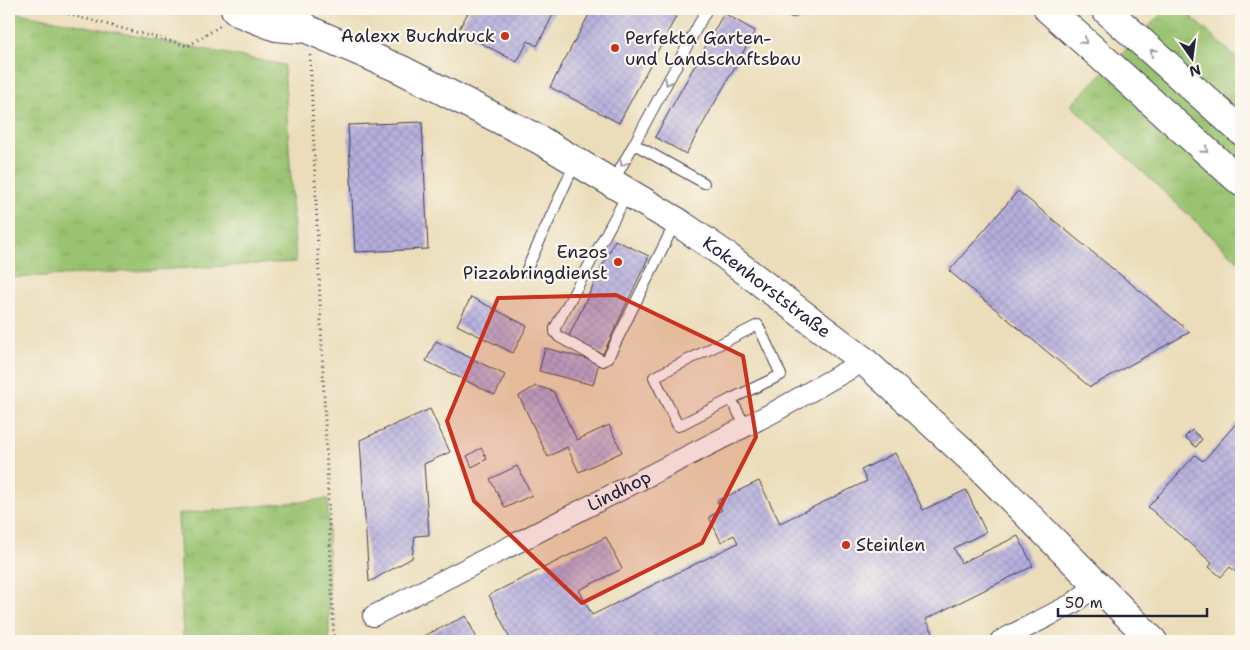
<svg xmlns="http://www.w3.org/2000/svg" width="1250" height="650" viewBox="0 0 1250 650" font-family="'Shantell Sans',sans-serif">
<style>
.grass{fill:url(#grass-tufts);stroke:#5e7255}
.building{fill:url(#building-cross-hatch)}
.lines{fill:none;stroke-linecap:round;stroke-linejoin:round}
.lane-casing{stroke:#403e4e;stroke-width:12}
.street-casing{stroke:#403e4e;stroke-width:22}
.secondary-casing{stroke:#403e4e;stroke-width:30}
.highway-casing{stroke:#403e4e;stroke-width:30}
.path{stroke:#403e4e;stroke-width:3;stroke-dasharray:1 4;stroke-linecap:butt}
.lane{stroke:#fff;stroke-width:10}
.street{stroke:#fff;stroke-width:20}
.secondary{stroke:#fff;stroke-width:28}
.highway{stroke:#fff;stroke-width:28}
.oneway{stroke:#9c9ca7}
.marked{fill:#c8321e;fill-opacity:0.2;stroke:#c8321e;stroke-width:4;stroke-linejoin:round}
.poi-dot{fill:#c8321e;stroke:#fbf7ec;stroke-width:2}
.labels{text-anchor:middle;dominant-baseline:central;stroke-width:4.5;stroke-linejoin:round;paint-order:stroke}
.poi-label{font-size:18px;fill:#22223b;stroke:#fbf7ec;text-anchor:end}
.street-label{font-size:18px;fill:#22223b;stroke:#fbf7ec}
</style>
<defs>
<pattern id="grass-tufts" width="24" height="20" patternUnits="userSpaceOnUse" patternTransform="scale(1.25)"><rect width="24" height="20" fill="#99c36f"/><path d="M3 7l-1-3M5 7V3M7 7l1-3M15 17l-1-3M17 17v-4M19 17l1-3" fill="none" stroke="#84a761"/></pattern>
<pattern id="building-cross-hatch" width="8" height="8" patternUnits="userSpaceOnUse" patternTransform="scale(1.25)"><rect width="8" height="8" fill="#b6afdd"/><path d="M0 0l8 8M0 8l8-8" fill="none" stroke="#9c96bf"/></pattern>
</defs>
<rect width="100%" height="100%" fill="#fbf7ec"/>
<filter id="ink" filterUnits="userSpaceOnUse"><feTurbulence type="fractalNoise" baseFrequency=".02" numOctaves="2"/><feDisplacementMap in="SourceGraphic" scale="10" xChannelSelector="R" yChannelSelector="G"/><feConvolveMatrix kernelMatrix="1 2 1 2 8 2 1 2 1" color-interpolation-filters="sRGB"/></filter>
<filter id="wash" filterUnits="userSpaceOnUse"><feTurbulence type="fractalNoise" baseFrequency=".0096" numOctaves="4" result="noise"/><feDisplacementMap in="SourceGraphic" scale="20" xChannelSelector="R" yChannelSelector="G"/><feGaussianBlur stdDeviation="1.12" result="paint"/><feColorMatrix in="noise" values="0 0 0 0 0 0 0 0 0 0 0 0 0 0 0 0 0 1.4 0 .05"/><feComposite in="paint" operator="in"/></filter>
<g filter="url(#wash)">
<rect width="100%" height="100%" fill="#ebddb9"/>
<g class="grass">
<path d="M 1166,9 L 1183,9 L 1241,62 L 1241,264 L 1071,105 Z"/>
<path d="M 9,11 L 284,65 L 296,262 L 9,278 Z"/>
<path d="M 328,499 L 329,641 L 183,641 L 178,514 Z"/>
</g>
<g id="blocks">
<g class="building">
<path d="M 470,9 L 556,9 L 537,46 L 528,41 L 517,62 L 458,31 Z"/>
<path d="M 592,9 L 680,9 L 619,123 L 550,87 Z"/>
<path d="M 724,13 L 755,31 L 686,154 L 655,137 Z"/>
<path d="M 422,122 L 428,249 L 355,252 L 348,125 Z"/>
<path d="M 1018,191 L 1190,332 L 1090,387 L 949,271 Z"/>
<path d="M 615,240 L 649,256 L 603,354 L 568,338 Z"/>
<path d="M 471,297 L 527,326 L 513,353 L 457,325 Z"/>
<path d="M 436,341 L 505,375 L 495,395 L 426,361 Z"/>
<path d="M 545,348 L 599,362 L 593,385 L 539,371 Z"/>
<path d="M 536,386 L 553,391 L 577,440 L 609,425 L 622,452 L 579,472 L 567,447 L 548,457 L 519,396 Z"/>
<path d="M 430,409 L 450,452 L 424,464 L 429,535 L 415,536 L 412,558 L 369,582 L 360,440 Z"/>
<path d="M 1241,418 L 1241,577 L 1230,567 L 1221,577 L 1209,567 L 1212,563 L 1148,507 L 1195,455 L 1203,461 Z"/>
<path d="M 1192,430 L 1202,439 L 1196,447 L 1185,437 Z"/>
<path d="M 481,448 L 487,459 L 472,467 L 467,456 Z"/>
<path d="M 895,453 L 923,510 L 966,490 L 986,532 L 954,548 L 961,563 L 1018,536 L 1033,566 L 926,619 L 934,635 L 922,641 L 511,641 L 489,595 L 606,537 L 622,569 L 579,590 L 592,615 L 738,543 L 734,535 L 721,542 L 709,517 L 722,510 L 717,501 L 759,481 L 780,523 L 867,481 L 861,470 Z"/>
<path d="M 517,466 L 532,495 L 505,508 L 490,479 Z"/>
<path d="M 466,616 L 478,641 L 413,641 Z"/>
</g>
</g>
</g>
<g filter="url(#ink)">
<use href="#blocks" fill-opacity="0" stroke="#403e4e" stroke-width="1"/>
<g class="lines">
<g class="lane-casing">
<g id="lane">
<path d="M 791,9 L 793,12"/>
<path d="M 613,182 L 634,144"/>
<path d="M 704,183 L 634,144 L 707,9"/>
<path d="M 628,193 L 555,328 L 555,332 L 559,337 L 603,361 L 608,358 L 675,223"/>
<path d="M 526,271 L 575,163"/>
<path d="M 731,399 L 678,426 L 654,377 L 758,325 L 781,375 L 731,399 L 746,427"/>
</g>
</g>
<g class="street-casing">
<g id="street">
<path id="s1" d="M 373,616 L 774,412 L 864,361"/>
<path d="M 1000,641 L 1072,604 L 1098,584"/>
</g>
</g>
<g class="secondary-casing">
<g id="secondary">
<path d="M 235,9 L 240,13 L 276,27 L 298,29"/>
<path id="s2" d="M 277,9 L 283,11 L 309,30 L 400,69 L 540,140 L 676,221 L 721,252 L 864,361 L 982,469 L 1153,641"/>
</g>
</g>
<g class="highway-casing">
<g id="highway">
<path d="M 1048,9 L 1241,182"/>
<path d="M 1105,9 L 1241,131"/>
</g>
</g>
<g class="path">
<path d="M 49,9 L 188,46 L 220,26"/>
<path d="M 310,55 L 334,641"/>
</g>
<use href="#lane" class="lane"/>
<use href="#street" class="street"/>
<use href="#secondary" class="secondary"/>
<use href="#highway" class="highway"/>
</g>
<defs><path id="oneway-chevron" d="M-2-3.5L2.5 0L-2 3.5" fill="none" stroke-width="1.6" stroke-linecap="round" stroke-linejoin="round" transform="scale(1.25)"/></defs>
<g class="oneway">
<use href="#oneway-chevron" transform="translate(1084 41) rotate(42)"/>
<use href="#oneway-chevron" transform="translate(1153 52) rotate(-138)"/>
<use href="#oneway-chevron" transform="translate(668 82) rotate(118)"/>
<use href="#oneway-chevron" transform="translate(1205 150) rotate(42)"/>
<use href="#oneway-chevron" transform="translate(623 163) rotate(119)"/>
</g>
</g>
<path class="marked" d="M 616,295 L 743,356 L 756,437 L 702,543 L 582,603 L 474,501 L 447,421 L 498,298 Z"/>
<g class="poi-dot">
<circle cx="505" cy="36" r="5"/>
<circle cx="615" cy="48" r="5"/>
<circle cx="618" cy="262" r="5"/>
<circle cx="846" cy="545" r="5"/>
</g>
<g class="labels">
<g class="poi-label">
<text x="495" y="36">Aalexx Buchdruck</text>
<text x="625" y="38" text-anchor="start">Perfekta Garten-<tspan x="625" dy="21">und Landschaftsbau</tspan></text>
<text x="608" y="252">Enzos<tspan x="608" dy="21">Pizzabringdienst</tspan></text>
<text x="856" y="545" text-anchor="start">Steinlen</text>
</g>
<g class="street-label">
<text stroke="none"><textPath href="#s2" startOffset="565">Kokenhorststraße</textPath></text>
<text stroke="none"><textPath href="#s1" startOffset="276">Lindhop</textPath></text>
</g>
</g>
<rect width="1250" height="650" fill="none" stroke="#fbf7ec" stroke-width="30"/>
<g transform="translate(1192 58) rotate(166)" stroke="#fbf7ec" stroke-width="4" paint-order="stroke">
<path d="M0-4L9 19L0 12L-9 19Z" fill="#22223b"/>
<text y="-8" font-size="14" font-weight="bold" text-anchor="middle" fill="#22223b">N</text>
</g>
<path d="M1058 608v8h149v-8" fill="none" stroke="#22223b" stroke-width="2.5"/>
<text x="1065" y="608" font-size="15" fill="#22223b" stroke="#fbf7ec" stroke-width="4" paint-order="stroke">50 m</text>
</svg>
